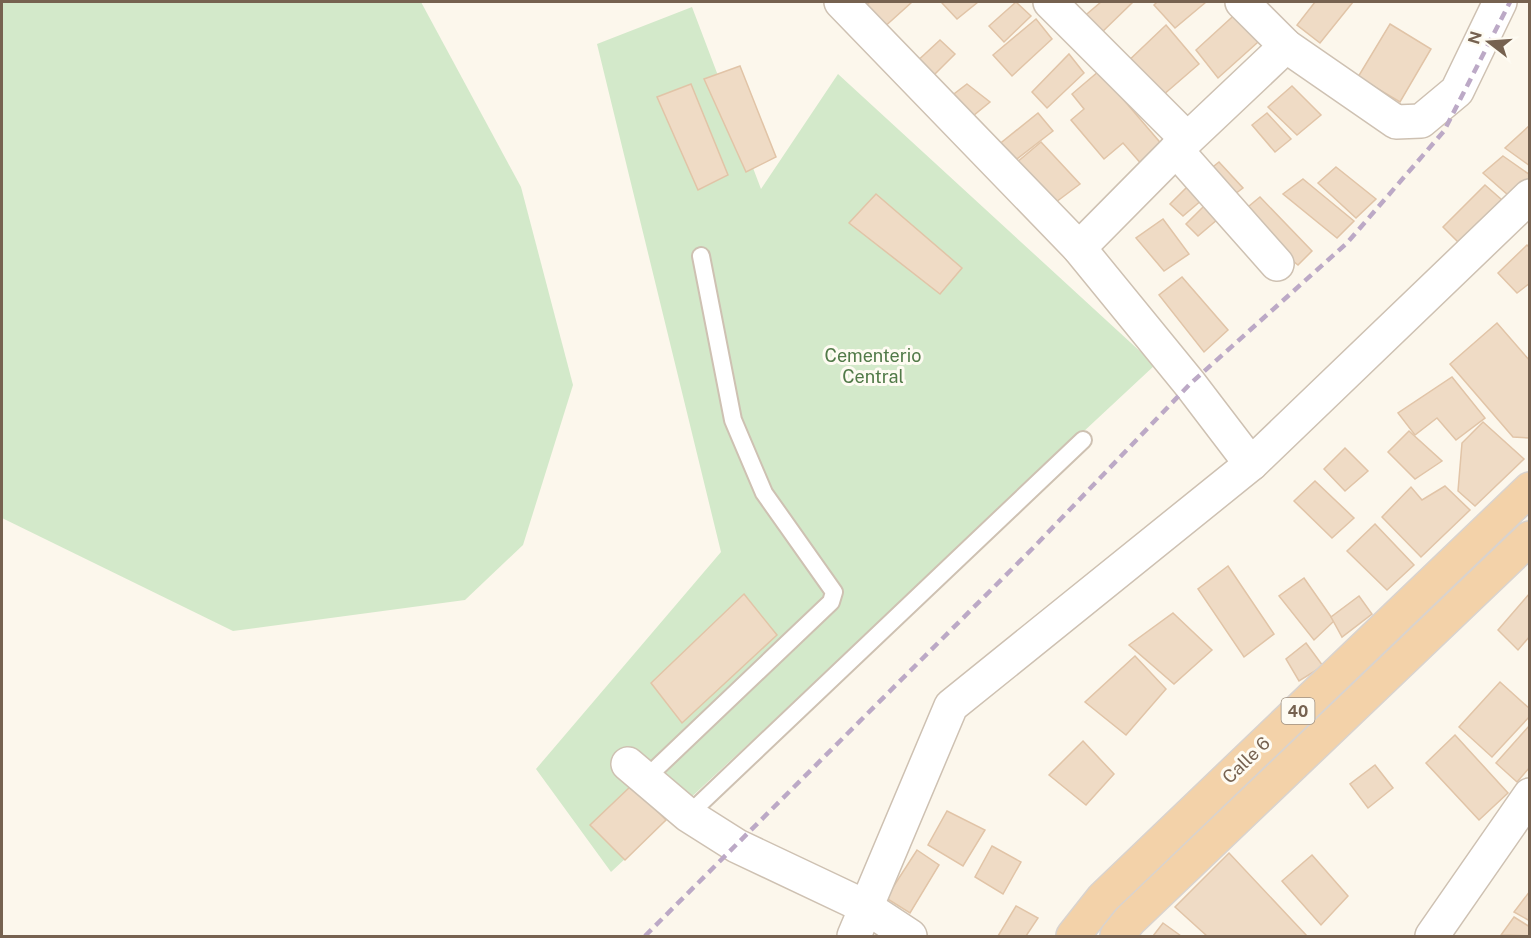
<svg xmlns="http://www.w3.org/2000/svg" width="1531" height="938" viewBox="0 0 1531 938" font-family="'Public Sans',sans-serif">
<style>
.green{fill:#d3e9ca}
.building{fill:#efdbc5;stroke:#e1c4a7;stroke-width:1.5}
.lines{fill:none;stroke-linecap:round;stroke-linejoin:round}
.service-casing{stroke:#cec1b2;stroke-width:20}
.minor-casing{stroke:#cec1b2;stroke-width:36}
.trunk-casing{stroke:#d9d3ce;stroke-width:36}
.service{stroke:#fff;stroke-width:16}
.minor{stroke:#fff;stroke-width:33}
.trunk{stroke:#f3d2a9;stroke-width:33}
.rail{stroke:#bca9c6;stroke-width:4.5;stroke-dasharray:9 6;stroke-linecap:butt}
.labels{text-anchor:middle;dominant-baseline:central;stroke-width:6;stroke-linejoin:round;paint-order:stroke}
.shield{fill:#fefbf2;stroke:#9f9081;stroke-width:1.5}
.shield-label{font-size:16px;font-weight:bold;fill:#766250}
.park-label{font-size:18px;fill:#517a48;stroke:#fefbf2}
.street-label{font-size:18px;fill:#766250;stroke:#fefbf2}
</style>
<rect width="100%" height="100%" fill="#fcf7ec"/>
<g class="green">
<path d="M 2,2 L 421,2 L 521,187 L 573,385 L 523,545 L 465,600 L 233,631 L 2,518 Z"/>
<path d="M 692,7 L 761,189 L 838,74 L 1155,365 L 611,872 L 536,769 L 721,552 L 597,44 Z"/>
</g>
<g class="building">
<path d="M 870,2 L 912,2 L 881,30 L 864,7 Z"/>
<path d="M 944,2 L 978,2 L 957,19 L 942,3 Z"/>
<path d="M 1016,2 L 1031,16 L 1004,42 L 989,26 Z"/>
<path d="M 1101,2 L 1133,2 L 1097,37 L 1081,19 Z"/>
<path d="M 1157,2 L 1206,2 L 1175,28 L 1154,5 Z"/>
<path d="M 1315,2 L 1353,2 L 1320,43 L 1297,25 Z"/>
<path d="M 1242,8 L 1267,34 L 1218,78 L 1196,50 Z"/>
<path d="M 1036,19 L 1052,39 L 1012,76 L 993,55 Z"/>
<path d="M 1390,24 L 1431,49 L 1400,102 L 1358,77 Z"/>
<path d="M 1166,25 L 1199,64 L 1155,102 L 1123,66 Z"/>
<path d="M 940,40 L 955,54 L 928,81 L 913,65 Z"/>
<path d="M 1069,54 L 1084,73 L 1047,108 L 1032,92 Z"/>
<path d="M 740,66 L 776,157 L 746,172 L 704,79 Z"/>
<path d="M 1099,71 L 1164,147 L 1143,166 L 1123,143 L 1104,159 L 1071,120 L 1084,109 L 1072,94 Z"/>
<path d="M 691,84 L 728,175 L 698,190 L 657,97 Z"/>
<path d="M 967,84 L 990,102 L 968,120 L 946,100 Z"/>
<path d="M 1292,86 L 1321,115 L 1297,135 L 1268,107 Z"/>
<path d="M 1038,113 L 1053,131 L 1008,166 L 992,150 Z"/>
<path d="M 1267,113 L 1291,139 L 1275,152 L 1252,125 Z"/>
<path d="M 1530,125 L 1530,166 L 1505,148 Z"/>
<path d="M 1041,142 L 1080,184 L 1048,208 L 1009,169 Z"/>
<path d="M 1503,156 L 1530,175 L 1530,191 L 1516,202 L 1483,173 Z"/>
<path d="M 1219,162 L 1243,188 L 1227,200 L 1204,174 Z"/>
<path d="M 1336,167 L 1376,199 L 1356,218 L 1318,183 Z"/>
<path d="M 1195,179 L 1209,194 L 1183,216 L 1170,204 Z"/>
<path d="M 1303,179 L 1354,221 L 1337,238 L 1283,194 Z"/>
<path d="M 1485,185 L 1510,207 L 1467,251 L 1443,227 Z"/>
<path d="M 876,194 L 962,268 L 940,294 L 849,223 Z"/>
<path d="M 1260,197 L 1312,251 L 1298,265 L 1237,216 Z"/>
<path d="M 1211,199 L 1224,214 L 1198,236 L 1186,224 Z"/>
<path d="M 1163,219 L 1189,254 L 1164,271 L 1136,238 Z"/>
<path d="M 1527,245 L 1530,248 L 1530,283 L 1517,293 L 1498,273 Z"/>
<path d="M 1182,277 L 1228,330 L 1204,352 L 1159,295 Z"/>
<path d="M 1497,323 L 1530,361 L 1530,438 L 1513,437 L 1450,364 Z"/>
<path d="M 1452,377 L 1485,418 L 1456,440 L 1437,418 L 1415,435 L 1398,413 Z"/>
<path d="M 1483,422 L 1524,459 L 1475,506 L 1458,491 L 1462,443 Z"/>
<path d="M 1409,431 L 1442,461 L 1415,479 L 1388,452 Z"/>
<path d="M 1345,448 L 1368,471 L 1345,491 L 1324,469 Z"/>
<path d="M 1315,481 L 1354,518 L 1332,538 L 1294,501 Z"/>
<path d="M 1445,486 L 1470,510 L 1421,557 L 1382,517 L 1411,487 L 1422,500 Z"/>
<path d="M 1375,524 L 1414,565 L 1387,590 L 1347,551 Z"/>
<path d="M 1228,566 L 1274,634 L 1244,657 L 1198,589 Z"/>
<path d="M 1304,578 L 1334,621 L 1314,640 L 1279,596 Z"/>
<path d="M 1530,593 L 1530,636 L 1518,650 L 1498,630 Z"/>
<path d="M 744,594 L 777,635 L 682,723 L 651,683 Z"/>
<path d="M 1359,596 L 1372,614 L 1342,637 L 1331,617 Z"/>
<path d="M 1173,613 L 1212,650 L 1174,684 L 1129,645 Z"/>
<path d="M 1306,643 L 1323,666 L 1299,681 L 1286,659 Z"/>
<path d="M 1135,656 L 1166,689 L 1126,735 L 1085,702 Z"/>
<path d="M 1500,682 L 1530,709 L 1530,716 L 1492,757 L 1459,727 Z"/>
<path d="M 1530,725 L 1530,767 L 1517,782 L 1496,763 Z"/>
<path d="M 1455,735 L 1508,793 L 1479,820 L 1426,763 Z"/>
<path d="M 1083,741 L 1114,774 L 1086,805 L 1049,775 Z"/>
<path d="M 1375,765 L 1393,788 L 1368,808 L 1350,784 Z"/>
<path d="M 632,785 L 666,820 L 625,860 L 590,825 Z"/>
<path d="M 947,811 L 985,830 L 963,866 L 928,845 Z"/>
<path d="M 992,846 L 1021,862 L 1003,894 L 975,877 Z"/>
<path d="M 917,850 L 939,865 L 910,913 L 886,898 Z"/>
<path d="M 1229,853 L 1307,936 L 1207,936 L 1175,907 Z"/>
<path d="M 1312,855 L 1348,896 L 1321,925 L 1282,881 Z"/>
<path d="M 1530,891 L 1530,921 L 1514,912 Z"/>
<path d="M 1016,906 L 1038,918 L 1026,936 L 998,936 Z"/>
<path d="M 1514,917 L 1530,927 L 1530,936 L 1501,935 Z"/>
<path d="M 1163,923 L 1181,936 L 1153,936 Z"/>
</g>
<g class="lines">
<g class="service-casing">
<g id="service">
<path d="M 645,779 L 831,602 L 834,592 L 764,493 L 733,420 L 701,256"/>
<path d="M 688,815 L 1083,440"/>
</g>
</g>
<g class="minor-casing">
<g id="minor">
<path d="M 841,2 L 1079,248 L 1190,384 L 1251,464"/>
<path d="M 1050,2 L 1187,139"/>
<path d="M 1242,2 L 1286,46 L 1396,122 L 1421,121 L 1457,91 L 1500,2"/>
<path d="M 1176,150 L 1277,264"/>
<path d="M 1079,248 L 1176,150 L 1286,46"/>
<path d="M 628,764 L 688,815 L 737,846 L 866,907 L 910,936"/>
<path d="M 854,936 L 951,706 L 1251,464 L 1530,196"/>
<path d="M 1432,936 L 1530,795"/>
</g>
</g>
<g class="trunk-casing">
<g id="trunk">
<path d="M 1073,936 L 1103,898 L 1530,489"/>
<path d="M 1117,936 L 1130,920 L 1530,538"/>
</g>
</g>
<use href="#service" class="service"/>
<use href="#minor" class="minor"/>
<use href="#trunk" class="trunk"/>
<path class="rail" d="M 645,936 L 1033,548 L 1190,384 L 1347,243 L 1444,131 L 1510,2"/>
</g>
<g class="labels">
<rect class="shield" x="1281.5" y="698" width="33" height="26" rx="4.5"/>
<g class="shield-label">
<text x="1298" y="711">40</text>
</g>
<g class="park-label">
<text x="873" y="355">Cementerio<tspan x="873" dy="21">Central</tspan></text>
</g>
<g class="street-label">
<text transform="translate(1246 760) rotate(-44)">Calle 6</text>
</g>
</g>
<rect width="1531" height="938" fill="none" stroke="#766250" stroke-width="6"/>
<g transform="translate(1489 42) rotate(287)" stroke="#fefbf2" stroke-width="4.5" paint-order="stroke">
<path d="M0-4.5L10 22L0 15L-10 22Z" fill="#766250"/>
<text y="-9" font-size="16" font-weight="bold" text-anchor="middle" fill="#766250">N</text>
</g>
</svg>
